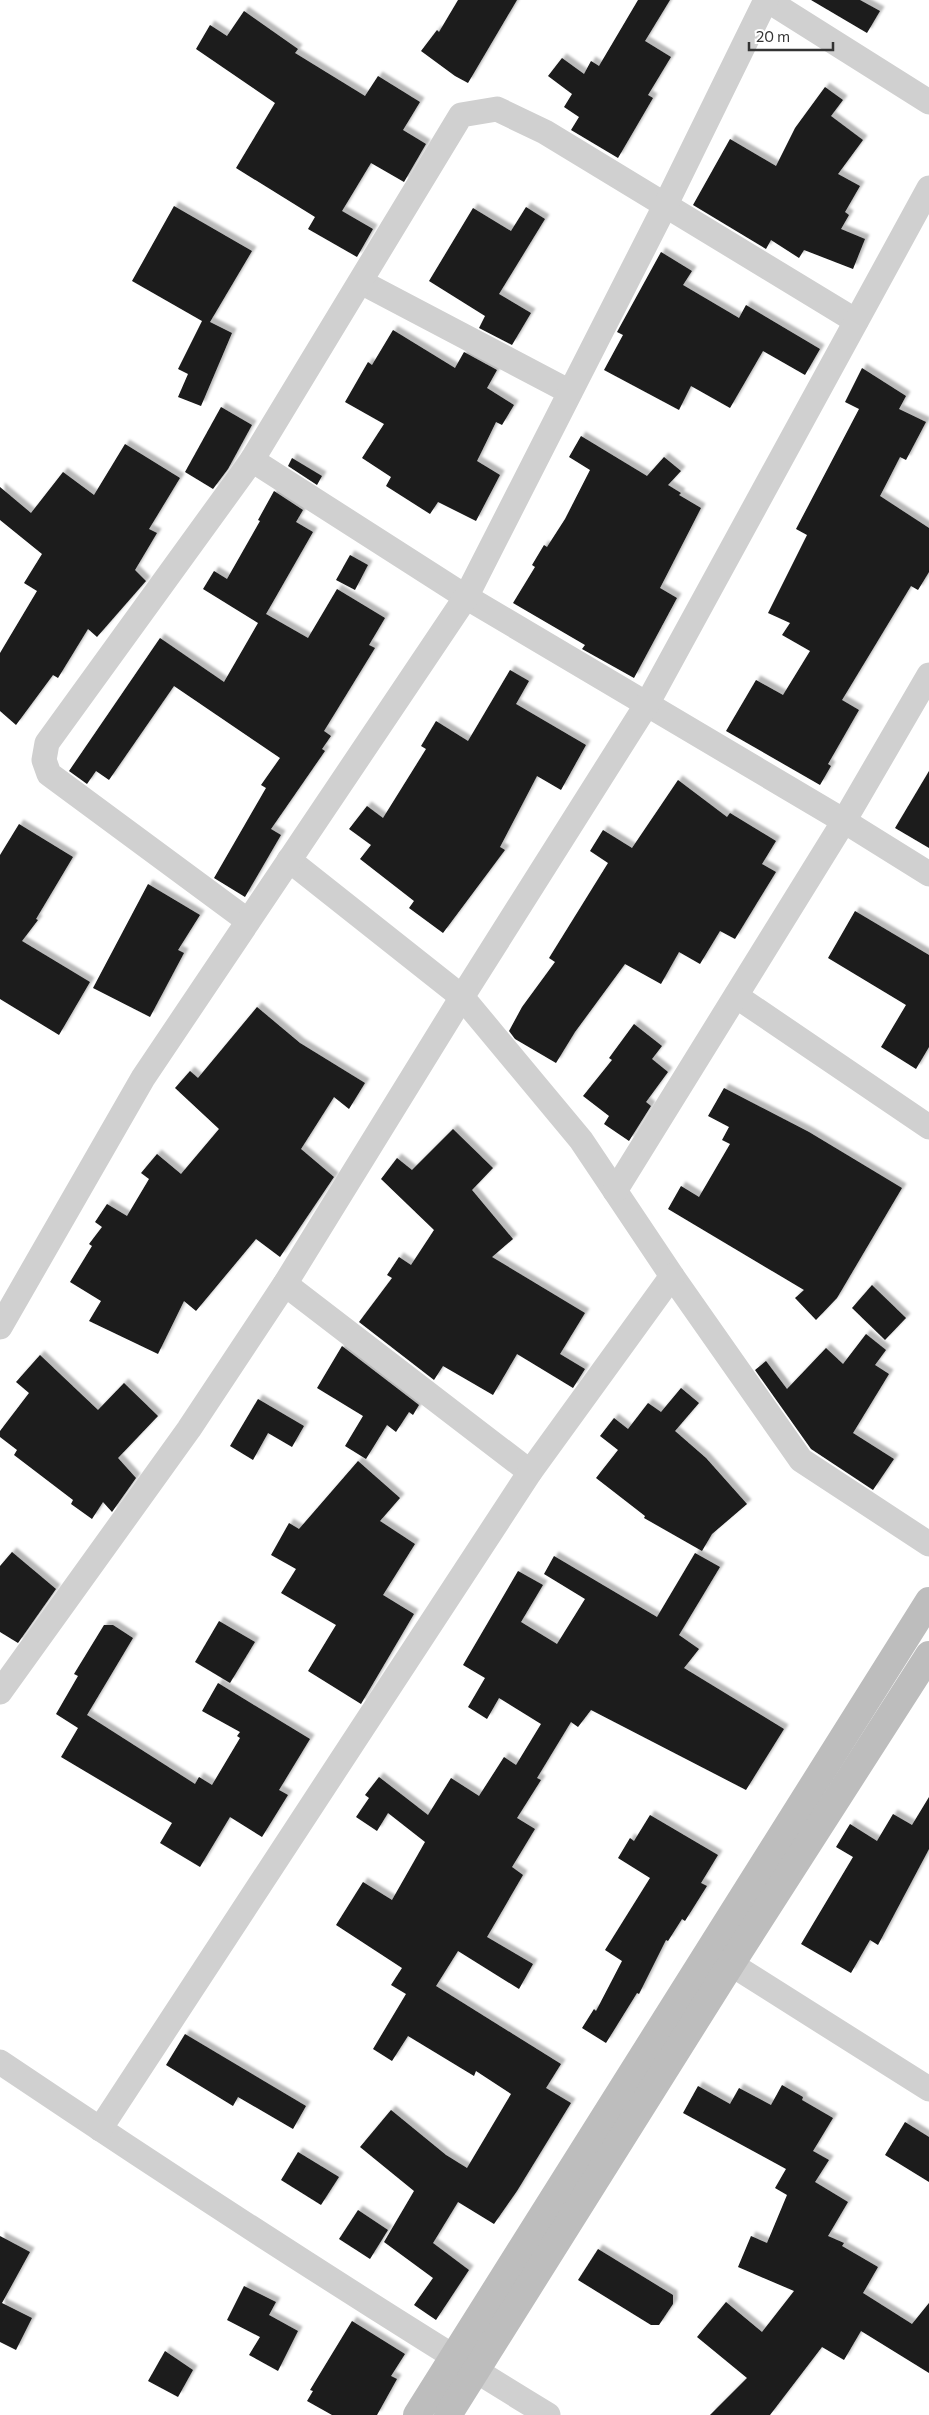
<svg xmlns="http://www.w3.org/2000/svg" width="929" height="2415" viewBox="0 0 929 2415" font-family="Commissioner,sans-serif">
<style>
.building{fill:#1a1a1a;filter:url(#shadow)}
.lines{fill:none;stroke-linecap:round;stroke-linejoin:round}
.street{stroke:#d0d0d0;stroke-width:25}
.secondary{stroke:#bdbdbd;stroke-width:28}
</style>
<defs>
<filter id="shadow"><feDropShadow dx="4.5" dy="-4.5" stdDeviation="1" flood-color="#0004"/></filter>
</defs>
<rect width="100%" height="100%" fill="#fff"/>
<g class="building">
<path d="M 458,0 L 517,0 L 468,83 L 455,76 L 421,51 L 437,30 L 439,32 Z"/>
<path d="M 638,0 L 670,0 L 645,41 L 671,57 L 648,95 L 653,98 L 618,158 L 571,130 L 579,117 L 564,107 L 572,94 L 548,76 L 562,58 L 584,74 L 591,61 L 599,66 Z"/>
<path d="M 811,0 L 860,0 L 880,11 L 867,33 Z"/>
<path d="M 244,11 L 298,49 L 295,53 L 365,96 L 378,76 L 420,102 L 403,130 L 426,144 L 404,182 L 371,163 L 342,211 L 373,229 L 357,257 L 308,229 L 315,217 L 236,168 L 275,103 L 196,49 L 210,25 L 227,36 Z"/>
<path d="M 825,87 L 843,100 L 831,116 L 863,140 L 838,174 L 860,186 L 845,212 L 849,215 L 841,229 L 865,239 L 853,269 L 804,250 L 799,258 L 771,240 L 766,249 L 693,205 L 730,139 L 776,166 L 795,128 Z"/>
<path d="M 174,206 L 252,251 L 210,322 L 232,333 L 201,406 L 178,397 L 188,374 L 178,369 L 202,321 L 132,281 Z"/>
<path d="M 526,207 L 545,219 L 499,294 L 531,313 L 512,345 L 479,328 L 485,316 L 429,281 L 473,208 L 511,231 Z"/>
<path d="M 661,252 L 692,271 L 683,285 L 739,318 L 746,305 L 820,349 L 805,375 L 763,351 L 730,408 L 691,386 L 679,410 L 604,370 L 623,335 L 617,332 Z"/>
<path d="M 393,330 L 455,368 L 464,352 L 497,370 L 487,388 L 514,405 L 502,425 L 496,422 L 477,461 L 500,475 L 476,521 L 438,502 L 430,514 L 386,486 L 391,477 L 362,458 L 384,424 L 345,402 L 368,362 L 372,365 Z"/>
<path d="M 862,368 L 906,396 L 899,409 L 926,422 L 906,460 L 900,457 L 880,496 L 929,528 L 929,572 L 918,590 L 911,586 L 842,700 L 859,710 L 828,764 L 831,766 L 820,785 L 726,731 L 756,680 L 783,695 L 810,651 L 782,635 L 790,623 L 768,613 L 807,535 L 796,529 L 859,409 L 845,402 Z"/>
<path d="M 221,407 L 252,425 L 228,469 L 213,489 L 185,472 Z"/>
<path d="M 581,436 L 647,476 L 664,457 L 681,471 L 668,485 L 681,493 L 679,495 L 701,508 L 660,588 L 677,598 L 634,678 L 582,649 L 585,645 L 513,603 L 535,567 L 532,565 L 544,545 L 547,547 L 565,519 L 590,470 L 569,457 Z"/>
<path d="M 125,444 L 180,478 L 149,529 L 157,533 L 135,570 L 146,581 L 97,637 L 88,629 L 58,678 L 53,675 L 16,725 L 0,711 L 0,653 L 37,591 L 24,583 L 42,554 L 0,520 L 0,487 L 31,513 L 63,472 L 94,495 Z"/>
<path d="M 292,458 L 322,476 L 317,485 L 288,466 Z"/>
<path d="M 274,491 L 303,510 L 296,522 L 313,532 L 266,614 L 308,638 L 337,589 L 385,618 L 369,645 L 375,648 L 324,731 L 331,736 L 322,749 L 325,751 L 271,829 L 281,835 L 245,897 L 214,878 L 266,788 L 261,785 L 280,758 L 174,686 L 109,780 L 96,771 L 87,784 L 69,771 L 160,638 L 224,682 L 258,623 L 203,589 L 214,571 L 227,579 L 260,521 L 258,520 Z"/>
<path d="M 350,555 L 368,565 L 355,590 L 336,580 Z"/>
<path d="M 510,670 L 529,681 L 516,704 L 586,745 L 561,790 L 537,776 L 500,847 L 505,850 L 443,933 L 409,908 L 414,901 L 360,859 L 371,845 L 349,829 L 367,806 L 383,818 L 426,749 L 421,746 L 436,721 L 468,741 Z"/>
<path d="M 929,771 L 929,848 L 895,828 Z"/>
<path d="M 678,780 L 727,817 L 730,813 L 776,841 L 762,864 L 776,872 L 735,939 L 720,931 L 700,964 L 679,952 L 661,984 L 625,964 L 575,1032 L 556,1063 L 515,1039 L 509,1031 L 522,1007 L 555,962 L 549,958 L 608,863 L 590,851 L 603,830 L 632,848 Z"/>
<path d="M 19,824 L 73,857 L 36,919 L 38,920 L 22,941 L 90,982 L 59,1035 L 0,999 L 0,855 Z"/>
<path d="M 148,884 L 200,915 L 178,950 L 184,953 L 150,1017 L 93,988 Z"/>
<path d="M 855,911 L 929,955 L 929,1047 L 916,1069 L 881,1047 L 906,1005 L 828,958 Z"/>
<path d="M 257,1007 L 300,1043 L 365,1083 L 349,1109 L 334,1097 L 301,1149 L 334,1177 L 280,1257 L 256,1239 L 196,1311 L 184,1301 L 158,1354 L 89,1321 L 101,1301 L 70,1282 L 92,1246 L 89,1244 L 102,1227 L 95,1222 L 107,1204 L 127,1216 L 149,1179 L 141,1173 L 157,1154 L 181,1174 L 219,1129 L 175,1088 L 190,1071 L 198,1078 Z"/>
<path d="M 634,1024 L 662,1046 L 652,1059 L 668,1072 L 646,1102 L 651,1106 L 629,1141 L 604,1124 L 609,1116 L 583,1096 L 612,1060 L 609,1058 Z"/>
<path d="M 724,1088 L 809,1132 L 902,1188 L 837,1298 L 816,1320 L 795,1298 L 804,1290 L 668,1209 L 681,1186 L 699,1197 L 730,1144 L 722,1140 L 729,1127 L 708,1116 Z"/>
<path d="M 453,1129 L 493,1168 L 472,1190 L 513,1239 L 492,1257 L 585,1313 L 560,1354 L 585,1369 L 573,1388 L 517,1354 L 493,1395 L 443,1366 L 434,1380 L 359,1322 L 392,1278 L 387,1275 L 399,1257 L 411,1265 L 434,1230 L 381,1179 L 397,1158 L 412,1170 Z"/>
<path d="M 872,1285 L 906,1318 L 885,1340 L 852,1308 Z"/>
<path d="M 866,1334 L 886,1350 L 875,1365 L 889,1374 L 853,1433 L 894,1459 L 873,1490 L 811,1449 L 755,1370 L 766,1361 L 787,1389 L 826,1348 L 843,1364 Z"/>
<path d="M 342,1346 L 419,1405 L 413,1415 L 409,1412 L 396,1432 L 387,1425 L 366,1459 L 345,1446 L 363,1416 L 317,1388 Z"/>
<path d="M 40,1355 L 98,1410 L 124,1383 L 158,1416 L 118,1458 L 136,1478 L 112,1512 L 103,1502 L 92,1519 L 71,1504 L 73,1500 L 14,1455 L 17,1450 L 0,1437 L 0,1431 L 29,1393 L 16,1382 Z"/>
<path d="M 681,1388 L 699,1403 L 675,1431 L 706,1458 L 747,1504 L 712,1534 L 702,1551 L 644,1518 L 645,1516 L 596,1478 L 618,1450 L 600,1436 L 614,1418 L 628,1429 L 648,1403 L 661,1412 Z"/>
<path d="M 258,1399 L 304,1426 L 292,1447 L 268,1433 L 253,1460 L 230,1446 Z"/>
<path d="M 358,1461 L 400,1498 L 380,1521 L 415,1544 L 383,1595 L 414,1614 L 361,1704 L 308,1671 L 336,1625 L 281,1593 L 296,1569 L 271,1555 L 289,1523 L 299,1529 Z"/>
<path d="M 12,1552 L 56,1589 L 18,1643 L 0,1632 L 0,1566 Z"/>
<path d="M 695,1553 L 720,1567 L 679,1635 L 699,1649 L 684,1668 L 784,1729 L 746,1790 L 591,1710 L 578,1727 L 571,1722 L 537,1778 L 541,1780 L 517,1818 L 535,1829 L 512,1867 L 523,1875 L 487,1937 L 533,1964 L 519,1989 L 458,1951 L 436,1986 L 561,2064 L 546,2088 L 571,2103 L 517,2191 L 494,2224 L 458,2202 L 433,2243 L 469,2270 L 436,2320 L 414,2305 L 433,2278 L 384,2242 L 414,2191 L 360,2147 L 391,2110 L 446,2155 L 467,2168 L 511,2094 L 476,2071 L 474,2076 L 408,2036 L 392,2061 L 373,2049 L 406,1994 L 391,1985 L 402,1968 L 336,1925 L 363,1882 L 392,1900 L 425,1842 L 388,1813 L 377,1831 L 356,1817 L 369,1798 L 365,1795 L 379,1777 L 428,1815 L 451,1778 L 479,1796 L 504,1757 L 516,1765 L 541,1724 L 499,1698 L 487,1719 L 468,1707 L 485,1678 L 463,1665 L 518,1571 L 543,1585 L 521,1622 L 557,1644 L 585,1599 L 544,1574 L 554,1556 L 657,1617 Z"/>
<path d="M 219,1621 L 255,1642 L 230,1683 L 195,1662 Z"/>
<path d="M 104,1625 L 113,1625 L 133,1638 L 87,1715 L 195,1784 L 199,1777 L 212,1785 L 240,1738 L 237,1736 L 240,1732 L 202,1711 L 218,1683 L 310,1739 L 279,1790 L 288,1795 L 262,1837 L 230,1817 L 200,1867 L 160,1843 L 172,1823 L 61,1757 L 78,1728 L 56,1714 L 78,1676 L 74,1674 Z"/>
<path d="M 929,1797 L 929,1849 L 878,1945 L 870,1940 L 851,1973 L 801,1944 L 853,1857 L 836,1847 L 850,1824 L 877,1841 L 893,1814 L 912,1825 Z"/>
<path d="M 650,1815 L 718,1855 L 701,1883 L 707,1886 L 685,1921 L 682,1919 L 668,1941 L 666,1940 L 639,1994 L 637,1993 L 606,2043 L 582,2028 L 594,2009 L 596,2011 L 622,1961 L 605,1950 L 650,1878 L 618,1858 L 630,1838 L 634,1841 Z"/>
<path d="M 185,2034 L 306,2106 L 293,2129 L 238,2097 L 233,2106 L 166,2065 Z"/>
<path d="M 782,2085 L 803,2097 L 802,2100 L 833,2118 L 813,2151 L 829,2160 L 815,2182 L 848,2202 L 828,2236 L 844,2243 L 842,2246 L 878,2267 L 863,2293 L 912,2324 L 929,2303 L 929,2373 L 861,2331 L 844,2360 L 822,2347 L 770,2415 L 710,2415 L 747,2378 L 697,2337 L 726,2302 L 762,2332 L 794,2291 L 738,2267 L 751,2236 L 767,2243 L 787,2195 L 775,2188 L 786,2169 L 683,2113 L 698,2086 L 730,2104 L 739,2088 L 771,2105 Z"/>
<path d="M 905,2122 L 929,2137 L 929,2182 L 885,2155 Z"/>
<path d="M 298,2152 L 339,2177 L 321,2205 L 281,2180 Z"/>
<path d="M 358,2210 L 388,2230 L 370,2259 L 339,2239 Z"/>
<path d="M 0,2236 L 30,2252 L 2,2303 L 32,2318 L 16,2350 L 0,2342 Z"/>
<path d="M 598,2249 L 673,2295 L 673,2304 L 659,2325 L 651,2325 L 578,2280 Z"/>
<path d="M 244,2286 L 276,2302 L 269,2315 L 298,2331 L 278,2371 L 249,2355 L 260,2337 L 227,2320 Z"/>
<path d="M 352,2321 L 405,2354 L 391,2376 L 397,2379 L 377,2415 L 332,2415 L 307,2401 L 313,2391 L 310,2390 Z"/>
<path d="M 165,2351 L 193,2370 L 178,2397 L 148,2381 Z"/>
</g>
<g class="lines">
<g class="street">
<path d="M 767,0 L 929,102"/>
<path d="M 361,282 L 570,392"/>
<path d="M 252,460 L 466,597 L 844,821 L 929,874"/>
<path d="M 289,860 L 462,997 L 581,1140 L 672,1276 L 801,1460 L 929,1544"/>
<path d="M 248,921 L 49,774 L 44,760 L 47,743 L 252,460 L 461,115 L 497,109 L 545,132 L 856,321"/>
<path d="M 736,996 L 929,1127"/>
<path d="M 615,1191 L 844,821 L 929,675"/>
<path d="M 285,1284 L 530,1472"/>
<path d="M 0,1327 L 143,1078 L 466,597 L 665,206 L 766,0"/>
<path d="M 0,1692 L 189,1429 L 285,1284 L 462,997 L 647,704 L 929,188"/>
<path d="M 731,1964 L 929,2089"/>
<path d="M 0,2062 C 180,2183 363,2302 548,2415"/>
<path d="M 100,2129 L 530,1472 L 672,1276"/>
</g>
<g class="secondary">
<path d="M 417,2415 L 929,1601"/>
<path d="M 448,2415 L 731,1964 L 929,1655"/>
</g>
</g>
<path d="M749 42v8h84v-8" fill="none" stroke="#333333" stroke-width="2.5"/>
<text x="756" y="42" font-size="15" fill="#333333" stroke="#ffffff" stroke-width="4" paint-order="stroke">20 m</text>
</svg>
